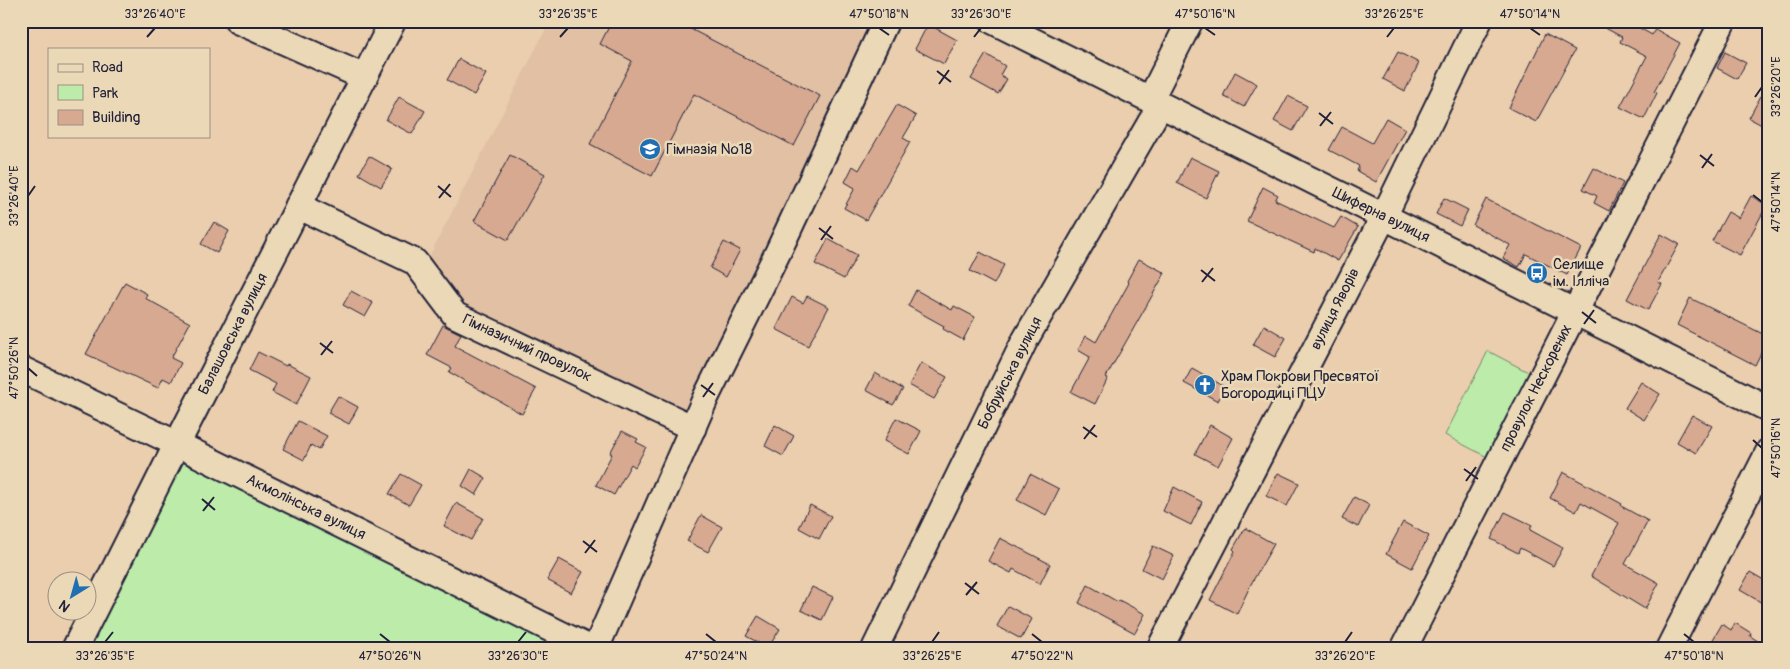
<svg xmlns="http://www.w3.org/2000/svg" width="1790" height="669" viewBox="0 0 1790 669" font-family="Pangolin,sans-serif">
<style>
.built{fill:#e1c0a3}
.green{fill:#bdeba9;stroke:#708672}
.building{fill:#d8a991;stroke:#22223b}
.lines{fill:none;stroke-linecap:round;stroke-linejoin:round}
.minor-casing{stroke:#22223b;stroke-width:29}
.minor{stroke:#ebd8b6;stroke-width:25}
.ticks{fill:none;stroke:#22223b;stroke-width:2}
.labels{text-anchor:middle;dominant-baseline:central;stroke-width:5;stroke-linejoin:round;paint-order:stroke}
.poi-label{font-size:15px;fill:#22223b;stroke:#ebd8b6;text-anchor:start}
.street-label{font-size:15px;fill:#22223b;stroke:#ebd8b6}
.neatline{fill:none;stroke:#22223b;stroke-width:2}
.ticks-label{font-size:12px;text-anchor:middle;fill:#22223b}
</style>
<rect width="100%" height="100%" fill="#eacead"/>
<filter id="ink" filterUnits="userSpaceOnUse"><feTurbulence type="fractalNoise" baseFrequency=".02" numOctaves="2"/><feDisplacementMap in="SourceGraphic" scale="10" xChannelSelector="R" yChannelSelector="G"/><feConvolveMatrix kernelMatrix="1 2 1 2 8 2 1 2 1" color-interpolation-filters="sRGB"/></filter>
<g filter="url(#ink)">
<path class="built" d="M 550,21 L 841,21 L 871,36 L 688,409 L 464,304 L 427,261 Z"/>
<g class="green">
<path d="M 1488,351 L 1530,373 L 1487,457 L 1445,435 Z"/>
<path d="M 177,444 L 589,648 L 75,648 Z"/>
</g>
<g class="building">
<path d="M 612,21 L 675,21 L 820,96 L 794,146 L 694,94 L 652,176 L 590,144 L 632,61 L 600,44 Z"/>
<path d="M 1592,21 L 1627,21 L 1652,35 L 1655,29 L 1680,43 L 1654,92 L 1657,93 L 1644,119 L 1620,107 L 1647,56 L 1620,42 L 1622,37 Z"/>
<path d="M 928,24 L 957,40 L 944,64 L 915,49 Z"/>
<path d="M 1545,34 L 1575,50 L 1536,122 L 1509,108 Z"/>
<path d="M 1398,52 L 1419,63 L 1405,91 L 1383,79 Z"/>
<path d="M 1725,52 L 1746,63 L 1737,79 L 1717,68 Z"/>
<path d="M 986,54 L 1005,66 L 1000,75 L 1007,79 L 998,94 L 971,79 Z"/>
<path d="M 459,59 L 486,74 L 474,95 L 447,80 Z"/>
<path d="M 1235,72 L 1257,84 L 1244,107 L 1223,96 Z"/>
<path d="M 1769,81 L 1769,129 L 1749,118 Z"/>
<path d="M 1288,96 L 1307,106 L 1293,131 L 1274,121 Z"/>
<path d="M 399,97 L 425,111 L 412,134 L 386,120 Z"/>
<path d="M 897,105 L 916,116 L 903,138 L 910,142 L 866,220 L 844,208 L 855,188 L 845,182 L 853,166 L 859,170 Z"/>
<path d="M 1386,118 L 1405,129 L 1376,182 L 1357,171 L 1359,166 L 1329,150 L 1342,127 L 1372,143 Z"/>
<path d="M 510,155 L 545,174 L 508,240 L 474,221 Z"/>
<path d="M 369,156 L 392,169 L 381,187 L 359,174 Z"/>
<path d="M 1190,157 L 1219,171 L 1206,198 L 1177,183 Z"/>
<path d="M 1594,168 L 1623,183 L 1609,211 L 1594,203 L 1597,196 L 1583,189 Z"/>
<path d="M 1263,187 L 1278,195 L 1275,200 L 1334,228 L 1341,217 L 1358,227 L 1338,261 L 1315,248 L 1314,252 L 1247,221 Z"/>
<path d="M 1751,196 L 1767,205 L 1740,255 L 1712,241 L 1728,212 L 1739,218 Z"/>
<path d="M 1444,198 L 1468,210 L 1460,226 L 1436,214 Z"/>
<path d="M 1486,199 L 1581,248 L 1567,275 L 1526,254 L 1519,267 L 1503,258 L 1510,245 L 1473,225 Z"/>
<path d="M 214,222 L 229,231 L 217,253 L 201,244 Z"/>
<path d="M 1661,234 L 1679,244 L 1658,282 L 1662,284 L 1648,310 L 1627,299 Z"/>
<path d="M 828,239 L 857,255 L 844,279 L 815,264 Z"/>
<path d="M 724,242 L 740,250 L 726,277 L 710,268 Z"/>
<path d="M 980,252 L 1004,265 L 994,284 L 970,271 Z"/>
<path d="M 1139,259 L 1165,273 L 1106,377 L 1108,378 L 1095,404 L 1071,392 L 1090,357 L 1078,350 L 1086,336 L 1096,342 L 1129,283 L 1127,281 Z"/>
<path d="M 125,282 L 147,294 L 145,298 L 190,323 L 171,358 L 181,363 L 171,382 L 163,378 L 158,388 L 86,354 Z"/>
<path d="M 916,290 L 952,310 L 954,306 L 975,317 L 963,340 L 943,329 L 944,326 L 908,306 Z"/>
<path d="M 351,291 L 373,303 L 365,317 L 343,305 Z"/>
<path d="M 807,296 L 829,307 L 808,346 L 776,329 L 792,297 L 803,303 Z"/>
<path d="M 1690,298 L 1769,337 L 1755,365 L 1677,325 Z"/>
<path d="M 443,325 L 461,334 L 455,346 L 536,389 L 522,414 L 449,372 L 452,368 L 427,355 Z"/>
<path d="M 1264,325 L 1286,338 L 1275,357 L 1253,345 Z"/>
<path d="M 258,352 L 286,366 L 287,364 L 311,376 L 296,405 L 272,392 L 276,384 L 249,370 Z"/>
<path d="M 921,363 L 947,377 L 934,399 L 909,385 Z"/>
<path d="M 1192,368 L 1225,387 L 1218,401 L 1184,383 Z"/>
<path d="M 875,373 L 903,389 L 893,405 L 866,390 Z"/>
<path d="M 1641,382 L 1660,394 L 1644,420 L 1625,408 Z"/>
<path d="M 338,396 L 358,407 L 349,424 L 328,413 Z"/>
<path d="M 1692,415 L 1712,426 L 1696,453 L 1677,442 Z"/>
<path d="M 896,418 L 921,431 L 909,454 L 884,441 Z"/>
<path d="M 298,421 L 327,436 L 319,450 L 311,445 L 304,460 L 283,449 Z"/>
<path d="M 775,425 L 794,436 L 783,456 L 765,446 Z"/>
<path d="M 1210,425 L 1233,438 L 1218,466 L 1195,454 Z"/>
<path d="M 622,431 L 638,439 L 636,442 L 646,447 L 635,467 L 631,464 L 614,495 L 596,485 L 612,454 L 610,453 Z"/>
<path d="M 471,469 L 486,478 L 476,495 L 462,486 Z"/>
<path d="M 1563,472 L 1622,504 L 1621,506 L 1648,521 L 1625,564 L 1659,583 L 1645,609 L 1591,576 L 1615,533 L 1614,532 L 1619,523 L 1581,502 L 1576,512 L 1550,498 Z"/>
<path d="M 1278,473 L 1299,483 L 1287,506 L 1266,496 Z"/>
<path d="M 401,474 L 421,485 L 409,505 L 389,494 Z"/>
<path d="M 1030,474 L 1059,489 L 1046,515 L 1017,500 Z"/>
<path d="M 1174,487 L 1202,502 L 1191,525 L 1163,511 Z"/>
<path d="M 1354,497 L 1369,505 L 1358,527 L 1342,519 Z"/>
<path d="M 456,503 L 483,518 L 471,540 L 444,526 Z"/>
<path d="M 810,505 L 831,516 L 819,539 L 799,528 Z"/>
<path d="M 1505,512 L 1532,525 L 1530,530 L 1563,548 L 1553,566 L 1520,548 L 1518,553 L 1491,539 Z"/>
<path d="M 701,515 L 722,527 L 708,552 L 687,541 Z"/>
<path d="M 1403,522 L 1429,536 L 1412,568 L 1386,554 Z"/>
<path d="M 1245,528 L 1274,544 L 1251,584 L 1237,614 L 1210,600 L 1235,551 L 1233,549 Z"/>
<path d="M 1000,538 L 1050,564 L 1040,584 L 1013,569 L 1011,573 L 988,561 Z"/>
<path d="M 1153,546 L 1174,556 L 1162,579 L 1142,569 Z"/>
<path d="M 559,559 L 583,572 L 571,593 L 547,580 Z"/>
<path d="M 1750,572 L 1769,583 L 1769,595 L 1764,604 L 1740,590 Z"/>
<path d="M 1088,585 L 1118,602 L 1119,600 L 1145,614 L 1135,633 L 1079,603 Z"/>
<path d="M 812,587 L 833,597 L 822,620 L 801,610 Z"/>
<path d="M 1008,606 L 1032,619 L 1021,639 L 997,626 Z"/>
<path d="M 758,616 L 780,629 L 768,648 L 746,636 Z"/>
<path d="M 1735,623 L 1751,633 L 1750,636 L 1769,648 L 1708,648 L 1722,624 L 1731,630 Z"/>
</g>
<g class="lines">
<g class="minor-casing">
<g id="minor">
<path d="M 238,21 L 364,77"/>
<path d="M 993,21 L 1769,409"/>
<path d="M 1150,100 L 1190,21"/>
<path d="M 298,206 L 415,262 L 455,315 L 693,428"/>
<path d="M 21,369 L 177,444 L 589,648"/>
<path d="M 75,648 L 177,444 L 393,21"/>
<path d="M 596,648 L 706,397 L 778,252 L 886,21"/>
<path d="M 875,648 L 1025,340 L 1160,106"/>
<path d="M 1160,648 L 1384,216 L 1479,21"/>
<path d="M 1404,648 L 1723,21"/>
<path d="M 1669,648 L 1769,451"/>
</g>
</g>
<use href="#minor" class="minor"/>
</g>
</g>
<path class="ticks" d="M 879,28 L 889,35M 1205,28 L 1215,35M 1530,28 L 1540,35M 147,37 L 155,28M 560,37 L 568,28M 974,37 L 981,28M 1387,37 L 1394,28M 937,71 L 951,82M 939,84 L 949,70M 1755,97 L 1762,87M 1319,113 L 1333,124M 1320,126 L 1331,112M 1700,155 L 1714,166M 1702,168 L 1712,154M 438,186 L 451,197M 1753,195 L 1762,202M 28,196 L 35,186M 439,198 L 450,184M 819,228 L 833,239M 821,240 L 831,226M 1201,270 L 1215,281M 1202,282 L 1213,268M 1582,312 L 1596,323M 1584,324 L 1594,310M 320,343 L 333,353M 321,355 L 332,341M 28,368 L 37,376M 701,385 L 715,395M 703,397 L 713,383M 1083,427 L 1097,437M 1084,439 L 1095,425M 1753,440 L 1762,448M 1464,469 L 1478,479M 1466,481 L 1476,467M 202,499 L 215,510M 203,511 L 214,497M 583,541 L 597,552M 585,553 L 595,540M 965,583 L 979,594M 966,595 L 977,582M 380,634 L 390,642M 706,634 L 716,642M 1032,634 L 1042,642M 1684,634 L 1694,642M 105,642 L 113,632M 518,642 L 526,632M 932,642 L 939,632M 1345,642 L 1352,632"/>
<defs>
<g id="school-disc" transform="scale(1.125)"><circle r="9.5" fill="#1f6fb2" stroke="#ebd8b6"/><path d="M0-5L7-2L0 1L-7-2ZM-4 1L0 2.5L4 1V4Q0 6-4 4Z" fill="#fff"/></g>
<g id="bus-disc" transform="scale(1.125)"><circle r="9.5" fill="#1f6fb2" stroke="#ebd8b6"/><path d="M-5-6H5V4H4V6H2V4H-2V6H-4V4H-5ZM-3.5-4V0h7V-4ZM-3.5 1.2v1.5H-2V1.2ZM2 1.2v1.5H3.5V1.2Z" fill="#fff"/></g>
<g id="church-disc" transform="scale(1.125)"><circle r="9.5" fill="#1f6fb2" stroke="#ebd8b6"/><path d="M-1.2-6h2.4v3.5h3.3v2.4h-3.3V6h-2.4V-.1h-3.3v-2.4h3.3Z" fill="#fff"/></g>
</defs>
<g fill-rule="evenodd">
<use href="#school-disc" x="650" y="149"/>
<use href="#bus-disc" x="1537" y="273"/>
<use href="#church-disc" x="1205" y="385"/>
</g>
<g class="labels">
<g class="poi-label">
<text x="666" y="149">Гімназія №18</text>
<text x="1553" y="264">Селище<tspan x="1553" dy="17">ім. Ілліча</tspan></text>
<text x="1221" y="376">Храм Покрови Пресвятої<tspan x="1221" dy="17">Богородиці ПЦУ</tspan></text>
</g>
<g class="street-label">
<text transform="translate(1381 215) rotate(26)">Шиферна вулиця</text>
<text transform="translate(1335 309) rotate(-63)">вулиця Яворів</text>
<text transform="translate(233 334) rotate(-63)">Балашовська вулиця</text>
<text transform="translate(527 348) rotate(25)">Гімназичний провулок</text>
<text transform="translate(1010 373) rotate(-63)">Бобруйська вулиця</text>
<text transform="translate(1536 388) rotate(-63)">провулок Нескорених</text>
<text transform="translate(306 507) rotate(26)">Акмолінська вулиця</text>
</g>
</g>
<rect width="1790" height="669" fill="none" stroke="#ebd8b6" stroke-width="55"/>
<rect x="48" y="48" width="162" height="90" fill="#ebd8b6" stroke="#9b8f85"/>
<rect x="58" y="64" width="25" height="8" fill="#ebd8b6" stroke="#9b8f85"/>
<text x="92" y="72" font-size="15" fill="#22223b">Road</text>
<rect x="58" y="85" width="25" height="15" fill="#bdeba9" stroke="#9b8f85"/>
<text x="92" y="98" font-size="15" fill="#22223b">Park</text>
<rect x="58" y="110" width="25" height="15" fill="#d8a991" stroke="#9b8f85"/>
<text x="92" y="122" font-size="15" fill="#22223b">Building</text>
<g transform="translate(72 596) rotate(217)"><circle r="24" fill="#ebd8b6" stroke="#9b8f85"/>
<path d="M0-4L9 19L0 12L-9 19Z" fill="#1f6fb2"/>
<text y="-8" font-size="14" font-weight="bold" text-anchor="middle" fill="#22223b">N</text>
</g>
<rect x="28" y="28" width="1734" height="614" class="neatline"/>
<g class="ticks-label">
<text x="155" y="18">33°26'40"E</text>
<text x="568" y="18">33°26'35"E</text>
<text x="879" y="18">47°50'18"N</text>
<text x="981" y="18">33°26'30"E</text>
<text x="1205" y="18">47°50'16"N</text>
<text x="1394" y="18">33°26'25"E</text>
<text x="1530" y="18">47°50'14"N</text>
<text transform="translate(1776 87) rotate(-90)" y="4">33°26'20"E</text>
<text transform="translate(14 196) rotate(-90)" y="4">33°26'40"E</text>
<text transform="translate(1776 202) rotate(-90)" y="4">47°50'14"N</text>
<text transform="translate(14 368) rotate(-90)" y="4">47°50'26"N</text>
<text transform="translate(1776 448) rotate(-90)" y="4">47°50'16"N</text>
<text x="105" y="660">33°26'35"E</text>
<text x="390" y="660">47°50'26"N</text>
<text x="518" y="660">33°26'30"E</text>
<text x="716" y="660">47°50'24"N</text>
<text x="932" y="660">33°26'25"E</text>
<text x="1042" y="660">47°50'22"N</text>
<text x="1345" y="660">33°26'20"E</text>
<text x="1694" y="660">47°50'18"N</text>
</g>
</svg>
